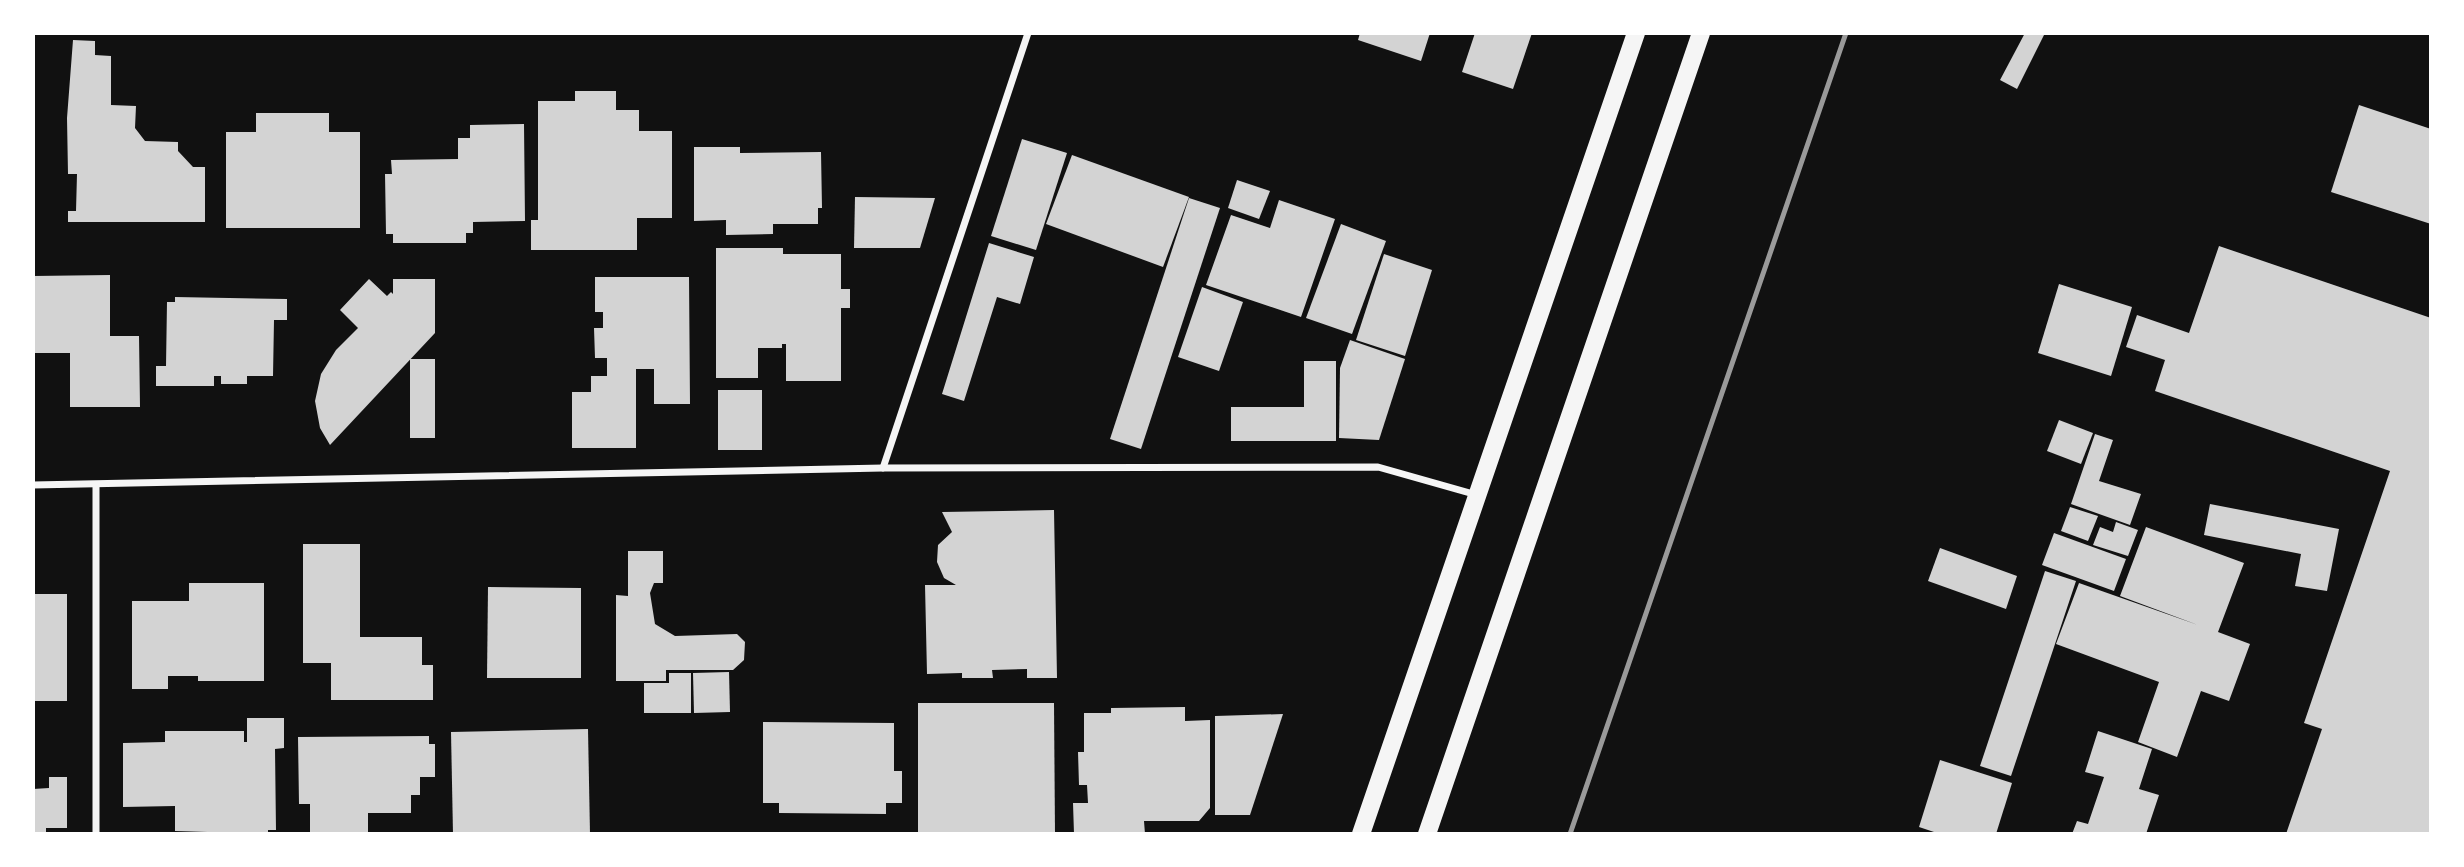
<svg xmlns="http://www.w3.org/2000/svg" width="2464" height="867" viewBox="0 0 2464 867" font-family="'Times New Roman',serif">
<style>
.building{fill:#d3d3d3}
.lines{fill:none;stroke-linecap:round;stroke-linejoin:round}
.minor{stroke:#f5f5f5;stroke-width:7}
.primary{stroke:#f5f5f5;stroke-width:18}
.rail{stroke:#9a9a9a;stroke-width:5}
</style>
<rect width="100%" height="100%" fill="#111"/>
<g class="building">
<path d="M 1360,33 L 1430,33 L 1421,61 L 1358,40 Z"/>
<path d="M 1475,33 L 1532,33 L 1513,89 L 1462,72 Z"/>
<path d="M 2025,33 L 2045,33 L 2017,89 L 2000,80 Z"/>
<path d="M 73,40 L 95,41 L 95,55 L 111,56 L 111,105 L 136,106 L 135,128 L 145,141 L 178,142 L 178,151 L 193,167 L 205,167 L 205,222 L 68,222 L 68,211 L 76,211 L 77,174 L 68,174 L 67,118 Z"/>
<path d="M 575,91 L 616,91 L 616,110 L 639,110 L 639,131 L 672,131 L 672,218 L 637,218 L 637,250 L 531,250 L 531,220 L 538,220 L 538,101 L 575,101 Z"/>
<path d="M 2359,105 L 2431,129 L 2431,224 L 2331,192 Z"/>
<path d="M 256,113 L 329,113 L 329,132 L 360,132 L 360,228 L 226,228 L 226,132 L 256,132 Z"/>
<path d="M 524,124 L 525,221 L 473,222 L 473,233 L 466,233 L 466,243 L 393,243 L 393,234 L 386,234 L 385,174 L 392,174 L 391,160 L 458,159 L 458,138 L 470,138 L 470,125 Z"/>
<path d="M 1022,139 L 1067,153 L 1036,250 L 991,236 Z"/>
<path d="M 694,147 L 740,147 L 740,153 L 821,152 L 822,208 L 818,208 L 818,224 L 773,224 L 773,234 L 726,235 L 726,220 L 694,221 Z"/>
<path d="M 1072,155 L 1189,197 L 1163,267 L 1046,224 Z"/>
<path d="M 1237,180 L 1270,191 L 1259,219 L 1228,208 Z"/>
<path d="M 855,197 L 935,198 L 920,248 L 854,248 Z"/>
<path d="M 1189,198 L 1220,208 L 1141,449 L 1110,439 Z"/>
<path d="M 1279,200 L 1335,219 L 1301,317 L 1206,285 L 1231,215 L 1270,228 Z"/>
<path d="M 1341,224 L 1386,241 L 1352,334 L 1306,318 Z"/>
<path d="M 989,243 L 1034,257 L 1020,304 L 997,297 L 964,401 L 942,394 Z"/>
<path d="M 2219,246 L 2431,318 L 2431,834 L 2286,834 L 2322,729 L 2304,723 L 2390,471 L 2155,391 L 2165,360 L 2126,347 L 2137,315 L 2189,333 Z"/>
<path d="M 716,248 L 783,248 L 783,254 L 841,254 L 841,289 L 850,289 L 850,308 L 841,308 L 841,381 L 786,381 L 786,344 L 782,344 L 782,348 L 758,348 L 758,378 L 716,378 Z"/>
<path d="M 1384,254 L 1432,270 L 1405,356 L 1356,340 Z"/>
<path d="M 110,275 L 110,336 L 139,336 L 140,407 L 70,407 L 70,353 L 33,353 L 33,276 Z"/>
<path d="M 595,277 L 689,277 L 690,404 L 654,404 L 654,369 L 636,369 L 636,448 L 572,448 L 572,392 L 591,392 L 591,376 L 607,376 L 607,358 L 595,358 L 594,328 L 603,328 L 603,312 L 595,312 Z"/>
<path d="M 369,279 L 387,296 L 391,292 L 393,294 L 393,279 L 435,279 L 435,333 L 330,445 L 320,428 L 315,401 L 321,374 L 336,350 L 358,328 L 340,310 Z"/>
<path d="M 2059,284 L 2132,307 L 2111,376 L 2038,353 Z"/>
<path d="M 1202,287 L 1243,302 L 1219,371 L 1178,357 Z"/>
<path d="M 175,297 L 287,299 L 287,320 L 274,320 L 273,376 L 247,376 L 247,384 L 221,384 L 221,376 L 214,376 L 214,386 L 156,386 L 156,366 L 166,366 L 167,302 L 175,302 Z"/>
<path d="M 1350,340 L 1405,359 L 1379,440 L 1339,438 L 1340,368 Z"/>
<rect x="410" y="359" width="25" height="79"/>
<path d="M 1304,361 L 1336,361 L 1336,441 L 1231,441 L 1231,407 L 1304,407 Z"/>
<rect x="718" y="390" width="44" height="60"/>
<path d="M 2059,420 L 2093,433 L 2081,464 L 2047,451 Z"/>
<path d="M 2095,434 L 2113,440 L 2099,481 L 2141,494 L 2130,525 L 2071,504 Z"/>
<path d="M 2210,504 L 2339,529 L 2327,591 L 2295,586 L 2301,554 L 2204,535 Z"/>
<path d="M 2070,507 L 2098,516 L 2088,541 L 2061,531 Z"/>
<path d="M 1054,510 L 1057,678 L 1027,678 L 1027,669 L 992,670 L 993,678 L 962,678 L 962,673 L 927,674 L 925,585 L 956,585 L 944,578 L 937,562 L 938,545 L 952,532 L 942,512 Z"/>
<path d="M 2116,522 L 2138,530 L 2128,556 L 2093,545 L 2100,527 L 2113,532 Z"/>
<path d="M 2146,527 L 2244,563 L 2218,632 L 2250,644 L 2229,701 L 2201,691 L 2177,757 L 2138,742 L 2159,682 L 2056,644 L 2079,583 L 2198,625 L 2120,596 Z"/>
<path d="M 2054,533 L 2126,559 L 2114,591 L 2042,565 Z"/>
<path d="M 303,544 L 360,544 L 360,637 L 422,637 L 422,665 L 433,665 L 433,700 L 331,700 L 331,663 L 303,663 Z"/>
<path d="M 1940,548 L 2017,576 L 2006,609 L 1928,581 Z"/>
<path d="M 628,551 L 663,551 L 663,583 L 654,583 L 650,593 L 655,624 L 675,636 L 737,634 L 745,642 L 744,660 L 733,670 L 666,670 L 666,681 L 616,681 L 616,595 L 628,596 Z"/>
<path d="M 2045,571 L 2076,581 L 2011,776 L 1980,766 Z"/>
<path d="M 189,583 L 264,583 L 264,681 L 198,681 L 198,676 L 168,676 L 168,689 L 132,689 L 132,601 L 189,601 Z"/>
<path d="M 488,587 L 581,588 L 581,678 L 487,678 Z"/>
<rect x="33" y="594" width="34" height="107"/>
<path d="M 729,672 L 730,712 L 694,713 L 693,673 Z"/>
<path d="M 669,673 L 691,673 L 691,713 L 644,713 L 644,683 L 669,683 Z"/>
<path d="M 918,703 L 1054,703 L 1055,834 L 918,834 Z"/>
<path d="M 1185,707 L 1185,721 L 1210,720 L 1210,808 L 1199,821 L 1144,821 L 1145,834 L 1074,834 L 1073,803 L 1088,803 L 1087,785 L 1079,785 L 1078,752 L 1084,752 L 1084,713 L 1111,713 L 1111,708 Z"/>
<path d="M 1283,714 L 1250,815 L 1215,815 L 1215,716 Z"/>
<path d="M 247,718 L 284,718 L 284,748 L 275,749 L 276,830 L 268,830 L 268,834 L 175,831 L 175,806 L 123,807 L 123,743 L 165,742 L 165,731 L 244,731 L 244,742 L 247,742 Z"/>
<path d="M 763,722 L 894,723 L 894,771 L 902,771 L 902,803 L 886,803 L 886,814 L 779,813 L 779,803 L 763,803 Z"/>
<path d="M 588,729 L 590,834 L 453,834 L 451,732 Z"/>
<path d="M 2098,731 L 2152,749 L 2139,789 L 2159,795 L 2146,834 L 2072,834 L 2077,821 L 2088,824 L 2104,777 L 2085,772 Z"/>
<path d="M 429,736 L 429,744 L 435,744 L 435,777 L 420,777 L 420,795 L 411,795 L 411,813 L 368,813 L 368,834 L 310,834 L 310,804 L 299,804 L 298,737 Z"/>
<path d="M 1940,760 L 2012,783 L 1996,834 L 1940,834 L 1919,827 Z"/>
<path d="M 49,777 L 67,777 L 67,828 L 46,828 L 46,834 L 33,834 L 33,789 L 49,788 Z"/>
</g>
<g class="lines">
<g class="minor">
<path d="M 883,468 L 1028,33"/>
<path d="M 33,485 L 883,468 L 1378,467 L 1477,495"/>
<path d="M 96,834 L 96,485"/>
</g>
<g class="primary">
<path d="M 1361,834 L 1636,33"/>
<path d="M 1427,834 L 1701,33"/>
</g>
<path class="rail" d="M 1570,834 L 1846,33"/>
</g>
<rect width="2464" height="867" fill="none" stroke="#ffffff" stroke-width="70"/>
</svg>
